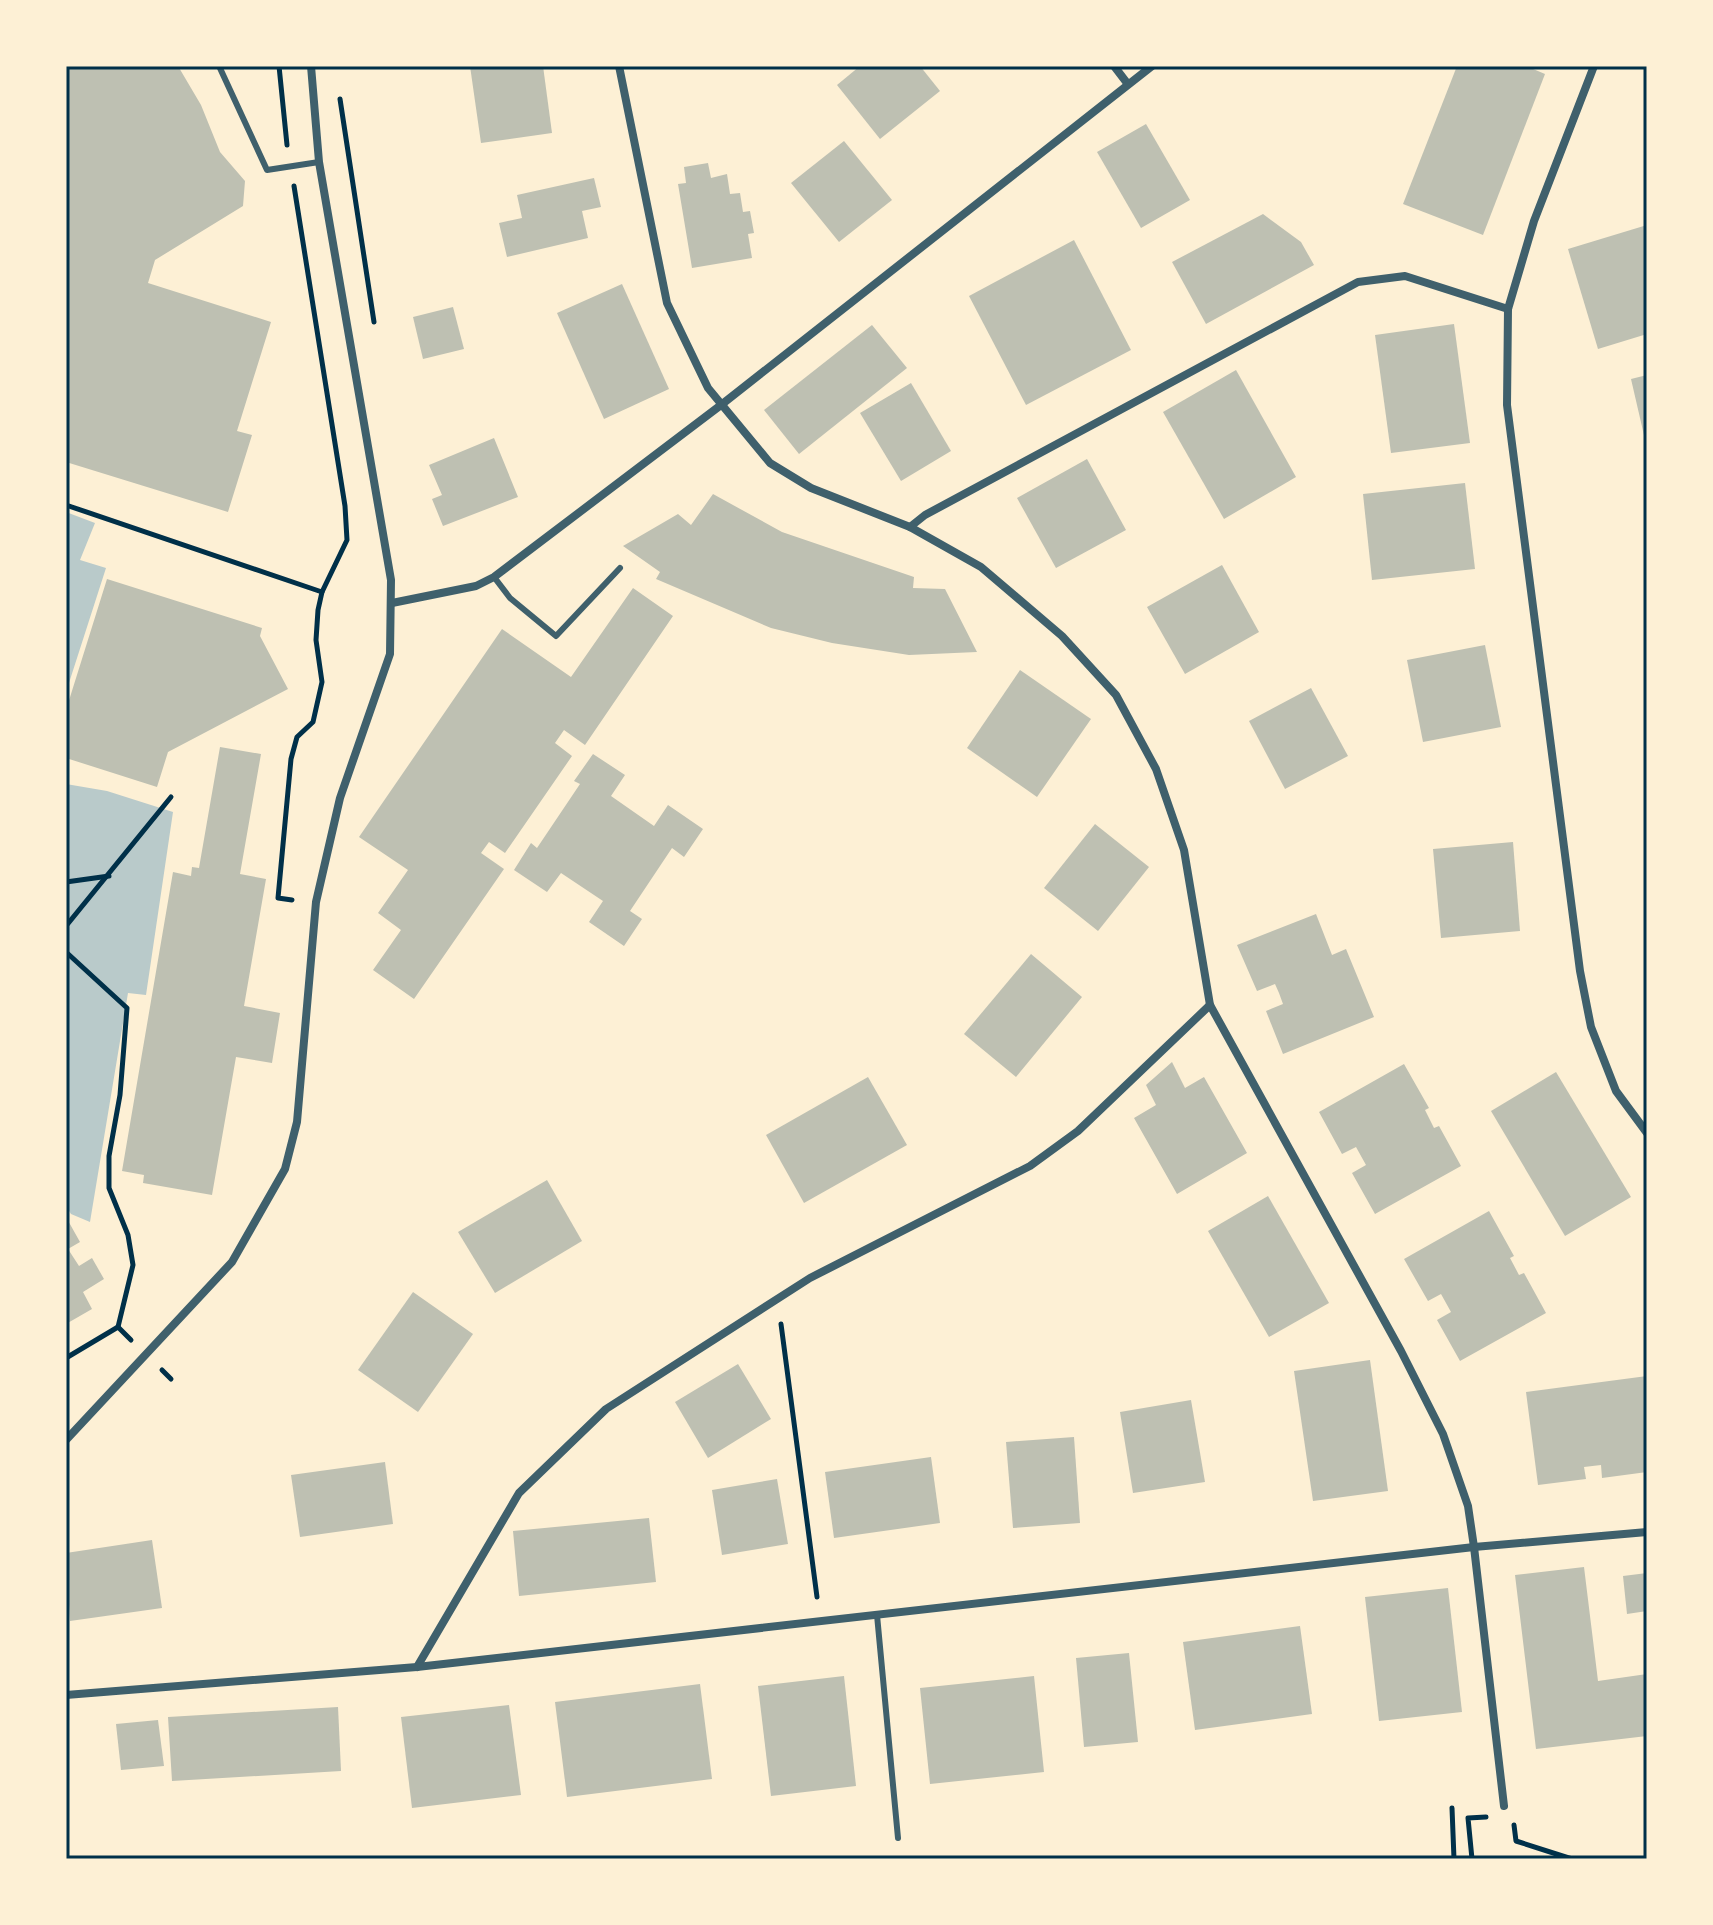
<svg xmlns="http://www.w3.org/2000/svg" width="1713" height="1925" viewBox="0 0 1713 1925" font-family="'Golos Text',sans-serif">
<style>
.green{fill:#b9caca}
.building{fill:#bec0b2}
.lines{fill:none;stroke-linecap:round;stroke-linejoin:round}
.path{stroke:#003049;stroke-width:5}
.service{stroke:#3f606c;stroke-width:6}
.minor{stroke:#3f606c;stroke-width:8}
.neatline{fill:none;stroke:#003049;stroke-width:3}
</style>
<rect width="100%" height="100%" fill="#fdf0d5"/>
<g class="green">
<path d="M 66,512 L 95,523 L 80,560 L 106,568 L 68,686 Z"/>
<path d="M 66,784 L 107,791 L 173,812 L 146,995 L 128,993 L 90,1222 L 71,1214 L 66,1206 Z"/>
</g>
<g class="building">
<path d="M 66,66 L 178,66 L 201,105 L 220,152 L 245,181 L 243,206 L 155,260 L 148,283 L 271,322 L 237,431 L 252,435 L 228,512 L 66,462 Z"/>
<path d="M 470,66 L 543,66 L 552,133 L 481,143 Z"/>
<path d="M 860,66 L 920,66 L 940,91 L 880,139 L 837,85 Z"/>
<path d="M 1457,66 L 1526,66 L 1545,74 L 1483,235 L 1403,204 Z"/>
<path d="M 1146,124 L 1190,200 L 1141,228 L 1097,152 Z"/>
<path d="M 844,141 L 892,200 L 839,242 L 791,183 Z"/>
<path d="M 708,163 L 711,178 L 727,174 L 730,194 L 740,193 L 743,212 L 750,211 L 754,233 L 748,234 L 752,258 L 692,268 L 678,184 L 686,183 L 684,167 Z"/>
<path d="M 594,178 L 601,207 L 582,211 L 588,238 L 507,257 L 499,223 L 522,218 L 517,195 Z"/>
<path d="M 1263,214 L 1301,242 L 1314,265 L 1206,324 L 1172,262 Z"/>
<path d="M 1647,225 L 1647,334 L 1598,349 L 1568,249 Z"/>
<path d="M 1074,240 L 1131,350 L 1026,405 L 969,296 Z"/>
<path d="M 622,284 L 669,389 L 604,419 L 557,313 Z"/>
<path d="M 453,307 L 464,349 L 423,359 L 413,317 Z"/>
<path d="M 1454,324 L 1470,443 L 1391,453 L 1375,335 Z"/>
<path d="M 872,325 L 907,368 L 799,454 L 764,410 Z"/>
<path d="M 1236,370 L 1296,477 L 1224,519 L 1163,412 Z"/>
<path d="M 1647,375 L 1647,444 L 1646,444 L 1631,379 Z"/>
<path d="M 911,383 L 951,451 L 901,481 L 860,413 Z"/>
<path d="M 494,438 L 518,497 L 443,526 L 432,499 L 442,495 L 429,465 Z"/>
<path d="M 1087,459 L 1126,530 L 1056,568 L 1017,498 Z"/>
<path d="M 1465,483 L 1475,569 L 1372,580 L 1363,494 Z"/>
<path d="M 713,494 L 782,532 L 914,577 L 913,588 L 945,589 L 977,652 L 909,655 L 832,643 L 771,628 L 656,579 L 660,572 L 623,546 L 678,514 L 691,525 Z"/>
<path d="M 1222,565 L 1259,632 L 1185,674 L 1147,607 Z"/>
<path d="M 107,579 L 262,628 L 260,636 L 288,689 L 168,752 L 157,787 L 66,758 L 66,710 Z"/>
<path d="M 633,588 L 673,616 L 585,745 L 564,730 L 555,743 L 572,756 L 505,853 L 489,842 L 481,853 L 504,869 L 414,999 L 373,970 L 401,930 L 378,913 L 408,870 L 359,837 L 502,629 L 571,677 Z"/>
<path d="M 1485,645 L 1501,727 L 1423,742 L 1407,660 Z"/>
<path d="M 1020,670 L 1091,719 L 1037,797 L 967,748 Z"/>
<path d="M 1311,688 L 1348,756 L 1285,789 L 1249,721 Z"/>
<path d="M 220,747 L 261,754 L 240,874 L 266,879 L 244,1006 L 280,1013 L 272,1063 L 236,1057 L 212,1195 L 143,1183 L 144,1175 L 122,1171 L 173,872 L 191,876 L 192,867 L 199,868 Z"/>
<path d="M 593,754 L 625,775 L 611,796 L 654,826 L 668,805 L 703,829 L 684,857 L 672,848 L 630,911 L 642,919 L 624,946 L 589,922 L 603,901 L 561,873 L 547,892 L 514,870 L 531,843 L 537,848 L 580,784 L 574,781 Z"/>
<path d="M 1095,824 L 1149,867 L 1098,931 L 1044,888 Z"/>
<path d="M 1513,842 L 1520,931 L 1441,938 L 1433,849 Z"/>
<path d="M 1316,914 L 1332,955 L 1346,949 L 1374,1017 L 1283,1054 L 1266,1011 L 1283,1004 L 1279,993 L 1275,984 L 1257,991 L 1237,945 Z"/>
<path d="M 1031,954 L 1082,997 L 1016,1077 L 964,1034 Z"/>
<path d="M 1172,1062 L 1185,1088 L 1204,1077 L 1247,1153 L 1177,1194 L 1134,1118 L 1156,1105 L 1146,1085 Z"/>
<path d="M 1404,1064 L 1429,1108 L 1425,1110 L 1434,1128 L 1439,1126 L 1461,1166 L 1375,1214 L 1352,1173 L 1366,1165 L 1356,1147 L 1342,1154 L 1319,1112 Z"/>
<path d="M 1556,1072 L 1631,1197 L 1565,1236 L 1491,1111 Z"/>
<path d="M 868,1077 L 907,1145 L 804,1203 L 766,1135 Z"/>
<path d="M 547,1180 L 582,1241 L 495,1293 L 458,1232 Z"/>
<path d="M 1268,1196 L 1329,1303 L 1269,1337 L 1208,1231 Z"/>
<path d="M 1489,1211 L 1514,1256 L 1510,1258 L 1519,1275 L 1524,1273 L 1546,1313 L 1460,1361 L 1437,1320 L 1451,1312 L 1441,1294 L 1428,1301 L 1404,1259 Z"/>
<path d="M 66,1217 L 80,1242 L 68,1249 L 79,1266 L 92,1258 L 104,1279 L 83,1292 L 92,1309 L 66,1324 Z"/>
<path d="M 413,1292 L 473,1334 L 418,1412 L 358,1370 Z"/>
<path d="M 1370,1360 L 1388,1491 L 1313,1501 L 1294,1371 Z"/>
<path d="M 738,1364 L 771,1419 L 708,1458 L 675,1402 Z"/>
<path d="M 1647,1376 L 1647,1472 L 1602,1478 L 1601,1465 L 1584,1467 L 1586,1479 L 1538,1485 L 1526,1392 Z"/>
<path d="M 1191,1400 L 1205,1482 L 1133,1493 L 1120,1412 Z"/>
<path d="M 1074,1437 L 1080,1523 L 1013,1528 L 1006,1442 Z"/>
<path d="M 931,1457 L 940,1523 L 834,1538 L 825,1472 Z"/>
<path d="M 385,1462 L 393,1524 L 300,1537 L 291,1475 Z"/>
<path d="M 777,1479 L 788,1544 L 722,1555 L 712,1490 Z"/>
<path d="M 649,1518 L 656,1582 L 519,1596 L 513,1531 Z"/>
<path d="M 152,1540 L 162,1608 L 70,1621 L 66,1553 Z"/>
<path d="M 1584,1567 L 1598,1681 L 1647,1674 L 1647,1736 L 1536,1749 L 1515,1575 Z"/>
<path d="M 1647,1573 L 1647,1611 L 1627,1614 L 1623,1576 Z"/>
<path d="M 1448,1588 L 1462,1712 L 1379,1721 L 1365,1597 Z"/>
<path d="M 1300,1626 L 1312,1714 L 1195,1730 L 1183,1642 Z"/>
<path d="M 1129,1653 L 1138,1742 L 1084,1747 L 1076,1658 Z"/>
<path d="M 844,1676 L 856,1786 L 771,1796 L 758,1686 Z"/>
<path d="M 1034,1676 L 1044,1772 L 930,1784 L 920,1688 Z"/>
<path d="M 700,1684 L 712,1779 L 567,1797 L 555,1702 Z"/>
<path d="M 509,1705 L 521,1795 L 412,1808 L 401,1717 Z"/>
<path d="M 338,1707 L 341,1771 L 172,1781 L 168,1717 Z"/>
<path d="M 158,1720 L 164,1766 L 121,1770 L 116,1724 Z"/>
</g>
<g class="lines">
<g class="path">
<path d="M 279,66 L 287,145"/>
<path d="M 340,99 L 374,322"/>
<path d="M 66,505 L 322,592"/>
<path d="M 66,882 L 109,876"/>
<path d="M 292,900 L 278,898 L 291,759 L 297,737 L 313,722 L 322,682 L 316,640 L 318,610 L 322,592 L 347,540 L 345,506 L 294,186"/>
<path d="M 66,926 L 171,797"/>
<path d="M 66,952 L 127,1008 L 120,1095 L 109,1156 L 109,1188 L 128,1235 L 133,1265 L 118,1327"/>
<path d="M 781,1324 L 817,1597"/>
<path d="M 66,1358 L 118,1327 L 131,1340"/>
<path d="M 162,1370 L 171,1379"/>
<path d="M 1452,1808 L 1454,1859"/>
<path d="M 1514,1825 L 1516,1841 L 1572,1859"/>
<path d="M 1472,1859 L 1468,1818 L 1486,1817"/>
</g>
<g class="service">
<path d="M 219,66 L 267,170 L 319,162"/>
<path d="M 494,577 L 510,598 L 556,636 L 620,568"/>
<path d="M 877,1615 L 898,1838"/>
</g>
<g class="minor">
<path d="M 619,66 L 667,303 L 708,388 L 770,463 L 811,488 L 910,527 L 981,567 L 1062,636 L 1116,695 L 1156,769 L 1184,850 L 1210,1005 L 1401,1351 L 1443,1434 L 1468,1506 L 1474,1547 L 1504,1806"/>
<path d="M 1114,66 L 1127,83"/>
<path d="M 1594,66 L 1534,221 L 1508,309 L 1507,405 L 1580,971 L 1591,1027 L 1616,1091 L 1647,1133"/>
<path d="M 910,527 L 925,515 L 1358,282 L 1405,276 L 1508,309"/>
<path d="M 392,603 L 476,586 L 494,577 L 721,405 L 1152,66"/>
<path d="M 66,1440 L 232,1262 L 285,1169 L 297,1122 L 316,902 L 340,798 L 390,654 L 391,580 L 319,162 L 311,66"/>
<path d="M 417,1667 L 519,1493 L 606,1409 L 810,1278 L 1030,1166 L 1078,1131 L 1210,1005"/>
<path d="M 66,1695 L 417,1667 L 1474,1547 L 1647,1532"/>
</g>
</g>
<rect width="1713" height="1925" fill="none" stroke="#fdf0d5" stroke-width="136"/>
<rect x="68" y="68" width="1577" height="1789" class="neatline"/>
</svg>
